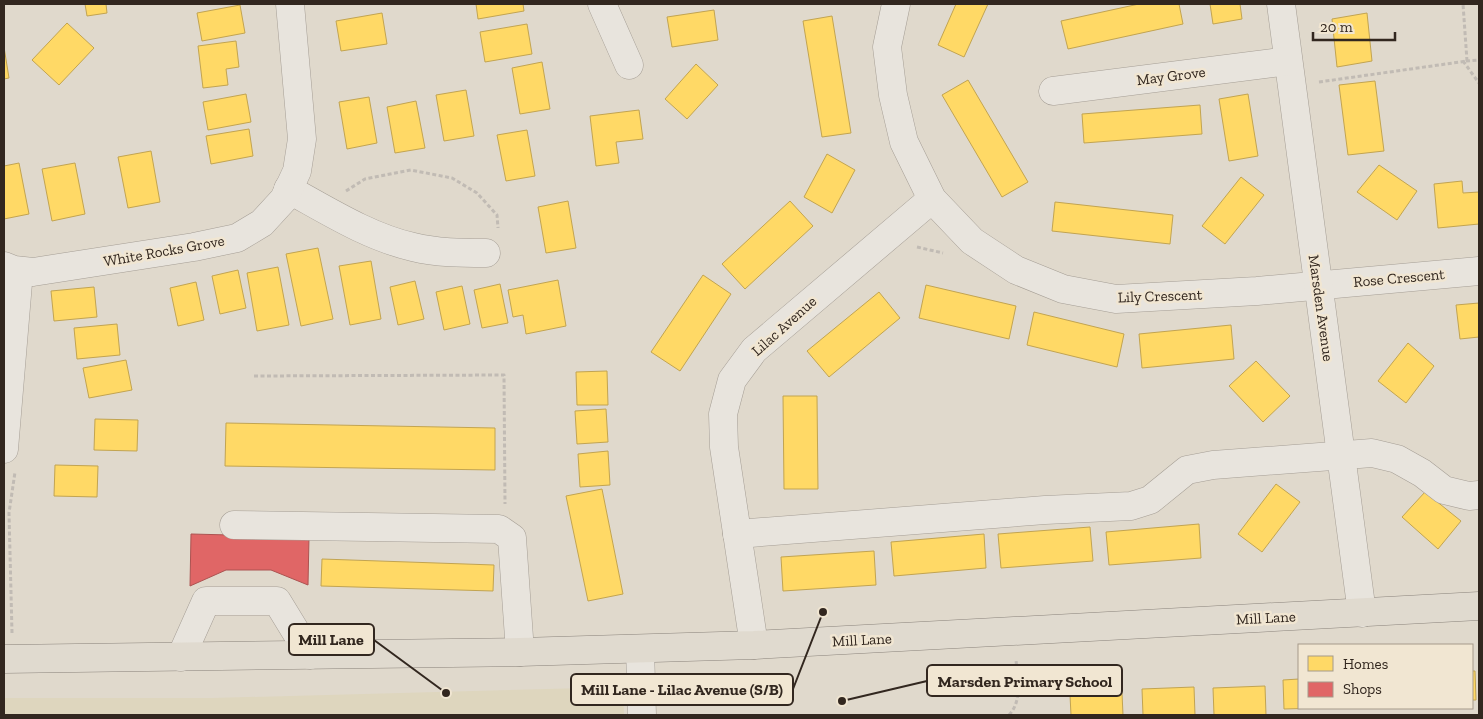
<svg xmlns="http://www.w3.org/2000/svg" width="1483" height="719" viewBox="0 0 1483 719" font-family="'Zilla Slab',serif">
<style>
.farmland{fill:#ded6be}
.homes{fill:#ffd966;stroke:#c2a451}
.shops{fill:#e06666;stroke:#ac5351}
.lines{fill:none;stroke-linecap:round;stroke-linejoin:round}
.minor-casing{stroke:#a59e95;stroke-width:29}
.major-casing{stroke:#8b847c;stroke-width:29}
.path{stroke:#c1bbb4;stroke-width:3;stroke-dasharray:4 2.5;stroke-linecap:butt}
.minor{stroke:#e8e4dd;stroke-width:28}
.major{stroke:#e0dacf;stroke-width:28}
.labels{text-anchor:middle;dominant-baseline:central;stroke-width:5;stroke-linejoin:round;paint-order:stroke}
.street-label{font-size:15px;fill:#32271f;stroke:#f1e6d2}
.leader{fill:none;stroke:#32271f;stroke-width:2}
.callout-dot{fill:#32271f;stroke:#f1e6d2;stroke-width:2}
.callout{fill:#f1e6d2;stroke:#32271f;stroke-width:2}
.callout-label{font-size:16px;text-anchor:middle;font-weight:bold;fill:#32271f}
</style>
<rect width="100%" height="100%" fill="#e0d9cc"/>
<path class="farmland" d="M 623,687 L 624,715 L 4,715 L 4,698 L 212,698 Z"/>
<g class="homes">
<path d="M 85,4 L 106,4 L 107,13 L 87,16 Z"/>
<path d="M 476,4 L 523,4 L 524,11 L 478,19 Z"/>
<path d="M 956,4 L 988,4 L 964,57 L 938,45 Z"/>
<path d="M 1139,4 L 1179,4 L 1183,24 L 1068,49 L 1061,21 Z"/>
<path d="M 1210,4 L 1240,4 L 1242,19 L 1213,24 Z"/>
<path d="M 240,5 L 245,33 L 202,41 L 197,13 Z"/>
<path d="M 714,10 L 718,40 L 672,47 L 667,17 Z"/>
<path d="M 382,13 L 387,44 L 341,51 L 336,21 Z"/>
<path d="M 1367,13 L 1372,61 L 1337,67 L 1332,19 Z"/>
<path d="M 832,16 L 851,133 L 822,137 L 803,21 Z"/>
<path d="M 67,23 L 94,48 L 59,85 L 32,60 Z"/>
<path d="M 527,24 L 532,54 L 485,62 L 480,32 Z"/>
<path d="M 236,41 L 239,67 L 226,69 L 228,85 L 203,88 L 198,46 Z"/>
<path d="M 4,47 L 9,78 L 4,79 Z"/>
<path d="M 542,62 L 550,109 L 520,114 L 512,68 Z"/>
<path d="M 696,64 L 718,85 L 687,119 L 665,99 Z"/>
<path d="M 968,80 L 1028,182 L 1002,197 L 942,95 Z"/>
<path d="M 1375,81 L 1384,151 L 1348,155 L 1339,85 Z"/>
<path d="M 466,90 L 474,136 L 444,141 L 436,95 Z"/>
<path d="M 246,94 L 251,122 L 208,130 L 203,102 Z"/>
<path d="M 1248,94 L 1258,156 L 1229,161 L 1219,99 Z"/>
<path d="M 369,97 L 377,143 L 347,149 L 339,102 Z"/>
<path d="M 416,101 L 425,148 L 395,153 L 387,107 Z"/>
<path d="M 1200,105 L 1202,134 L 1084,143 L 1082,114 Z"/>
<path d="M 639,110 L 643,139 L 616,142 L 619,163 L 596,166 L 590,116 Z"/>
<path d="M 249,129 L 253,156 L 211,164 L 206,136 Z"/>
<path d="M 527,130 L 535,176 L 506,181 L 497,135 Z"/>
<path d="M 151,151 L 160,202 L 128,208 L 118,157 Z"/>
<path d="M 827,154 L 855,170 L 832,213 L 804,197 Z"/>
<path d="M 19,163 L 29,214 L 4,219 L 4,166 Z"/>
<path d="M 75,163 L 85,214 L 52,221 L 42,169 Z"/>
<path d="M 1379,165 L 1417,191 L 1397,220 L 1357,192 Z"/>
<path d="M 1241,177 L 1264,195 L 1225,244 L 1202,226 Z"/>
<path d="M 1462,181 L 1463,193 L 1479,192 L 1479,224 L 1438,228 L 1434,184 Z"/>
<path d="M 568,201 L 576,248 L 546,253 L 538,207 Z"/>
<path d="M 790,201 L 813,226 L 745,289 L 722,264 Z"/>
<path d="M 1055,202 L 1173,215 L 1170,244 L 1052,231 Z"/>
<path d="M 318,248 L 333,319 L 301,326 L 286,254 Z"/>
<path d="M 371,261 L 381,319 L 350,325 L 339,266 Z"/>
<path d="M 278,267 L 289,325 L 257,331 L 247,273 Z"/>
<path d="M 238,270 L 246,308 L 220,314 L 212,276 Z"/>
<path d="M 703,275 L 731,294 L 680,371 L 651,352 Z"/>
<path d="M 558,280 L 566,326 L 526,334 L 523,315 L 513,317 L 508,290 Z"/>
<path d="M 415,281 L 424,319 L 398,325 L 390,287 Z"/>
<path d="M 196,282 L 204,320 L 178,326 L 170,288 Z"/>
<path d="M 500,284 L 508,323 L 482,328 L 474,290 Z"/>
<path d="M 926,285 L 1016,306 L 1009,339 L 919,318 Z"/>
<path d="M 462,286 L 470,324 L 444,330 L 436,292 Z"/>
<path d="M 94,287 L 97,317 L 54,321 L 51,291 Z"/>
<path d="M 879,292 L 900,318 L 829,377 L 807,351 Z"/>
<path d="M 1479,303 L 1479,337 L 1460,339 L 1456,305 Z"/>
<path d="M 1034,312 L 1124,334 L 1117,367 L 1027,345 Z"/>
<path d="M 117,324 L 120,355 L 77,359 L 74,328 Z"/>
<path d="M 1231,325 L 1234,359 L 1142,368 L 1139,334 Z"/>
<path d="M 1408,343 L 1434,366 L 1406,403 L 1378,381 Z"/>
<path d="M 126,360 L 132,390 L 89,398 L 83,368 Z"/>
<path d="M 1256,361 L 1290,396 L 1263,422 L 1229,386 Z"/>
<path d="M 607,371 L 608,405 L 577,405 L 576,372 Z"/>
<path d="M 783,396 L 817,396 L 818,489 L 784,489 Z"/>
<path d="M 606,409 L 608,442 L 577,444 L 575,411 Z"/>
<path d="M 95,419 L 138,420 L 137,451 L 94,450 Z"/>
<path d="M 226,423 L 495,428 L 495,470 L 225,466 Z"/>
<path d="M 608,451 L 610,485 L 580,487 L 578,454 Z"/>
<path d="M 55,465 L 98,466 L 97,497 L 54,496 Z"/>
<path d="M 1276,484 L 1300,502 L 1262,552 L 1238,534 Z"/>
<path d="M 602,489 L 623,594 L 588,601 L 566,496 Z"/>
<path d="M 1425,492 L 1461,521 L 1438,549 L 1402,517 Z"/>
<path d="M 1199,524 L 1201,558 L 1109,565 L 1106,532 Z"/>
<path d="M 1090,527 L 1093,561 L 1001,568 L 998,534 Z"/>
<path d="M 984,534 L 986,568 L 894,576 L 891,542 Z"/>
<path d="M 874,551 L 876,585 L 783,591 L 781,557 Z"/>
<path d="M 322,559 L 494,565 L 493,591 L 321,586 Z"/>
<path d="M 1472,671 L 1475,671 L 1476,700 L 1472,700 Z"/>
<path d="M 1299,679 L 1299,708 L 1320,708 L 1284,709 L 1283,680 Z"/>
<path d="M 1265,686 L 1266,715 L 1214,715 L 1213,688 Z"/>
<path d="M 1194,687 L 1195,715 L 1143,715 L 1142,689 Z"/>
<path d="M 1122,693 L 1123,715 L 1071,715 L 1070,695 Z"/>
</g>
<path class="shops" d="M 191,534 L 309,537 L 308,585 L 271,570 L 226,570 L 190,586 Z"/>
<g class="lines">
<g class="minor-casing">
<g id="minor">
<path d="M 602,4 L 629,65"/>
<path d="M 896,4 L 887,47 L 893,95 L 904,142 L 932,199 L 972,241 L 1016,270 L 1063,289 L 1116,299 L 1257,291 L 1479,271"/>
<path d="M 1281,4 L 1362,613"/>
<path d="M 1053,91 L 1288,61"/>
<path d="M 288,189 C 328,211 369,237 413,247 C 437,253 462,253 486,253"/>
<path d="M 4,266 L 14,270 L 33,272 L 194,247 L 237,238 L 262,223 L 284,199 L 297,171 L 302,139 L 290,4"/>
<path d="M 4,449 L 19,271"/>
<path d="M 234,525 L 499,529 L 512,538 L 520,652"/>
<path d="M 737,534 L 1045,510 L 1131,506 L 1150,500 L 1187,470 L 1213,465 L 1372,453 L 1397,459 L 1422,473 L 1444,490 L 1469,496 L 1479,495"/>
<path d="M 754,645 L 724,447 L 723,414 L 732,380 L 754,350 L 932,199"/>
<path d="M 640,649 L 642,715"/>
<path d="M 181,657 L 206,601 L 277,601 L 310,655"/>
</g>
</g>
<g class="major-casing">
<path id="major" d="M 4,659 L 520,652 L 754,645 L 1479,606"/>
</g>
<g class="path">
<path d="M 1463,61 L 1479,83"/>
<path d="M 1466,61 L 1479,60"/>
<path d="M 1319,82 L 1467,61 L 1463,4"/>
<path d="M 346,191 L 365,179 L 411,170 L 452,178 L 477,193 L 497,215 L 498,228"/>
<path d="M 917,247 L 943,253"/>
<path d="M 254,376 L 504,375 L 505,504"/>
<path d="M 12,633 L 9,513 L 15,472"/>
<path d="M 1009,715 C 1023,700 1017,678 1016,659"/>
</g>
<use href="#minor" class="minor"/>
<use href="#major" class="major"/>
</g>
<g class="labels">
<g class="street-label">
<text transform="translate(1171 76) rotate(-7)">May Grove</text>
<text transform="translate(164 251) rotate(-10)">White Rocks Grove</text>
<text transform="translate(1399 278) rotate(-5)">Rose Crescent</text>
<text transform="translate(1160 296) rotate(-2)">Lily Crescent</text>
<text transform="translate(1321 308) rotate(82)">Marsden Avenue</text>
<text transform="translate(784 326) rotate(-42)">Lilac Avenue</text>
<text transform="translate(1266 618) rotate(-3)">Mill Lane</text>
<text transform="translate(862 640) rotate(-3)">Mill Lane</text>
</g>
</g>
<path class="leader" d="M446 693L374 640M842 701L927 681M823 612L793 689"/>
<g class="callout-dot">
<circle cx="446" cy="693" r="5"/>
<circle cx="842" cy="701" r="5"/>
<circle cx="823" cy="612" r="5"/>
</g>
<g class="callout">
<rect x="289" y="624" width="85" height="31" rx="5"/>
<rect x="927" y="665" width="195" height="31" rx="5"/>
<rect x="571" y="674" width="222" height="31" rx="5"/>
</g>
<g class="callout-label">
<text x="331" y="645">Mill Lane</text>
<text x="1025" y="687">Marsden Primary School</text>
<text x="682" y="695">Mill Lane - Lilac Avenue (S/B)</text>
</g>
<rect width="1483" height="719" fill="none" stroke="#32271f" stroke-width="10"/>
<rect x="1298" y="644" width="175" height="65" fill="#f1e6d2" stroke="#a59a8a"/>
<rect x="1308" y="656" width="25" height="15" fill="#ffd966" stroke="#a59a8a"/>
<text x="1343" y="669" font-size="15" fill="#32271f">Homes</text>
<rect x="1308" y="682" width="25" height="15" fill="#e06666" stroke="#a59a8a"/>
<text x="1343" y="694" font-size="15" fill="#32271f">Shops</text>
<path d="M1313 32v8h82v-8" fill="none" stroke="#32271f" stroke-width="2.5"/>
<text x="1320" y="32" font-size="15" fill="#32271f" stroke="#f1e6d2" stroke-width="4" paint-order="stroke">20 m</text>
</svg>
